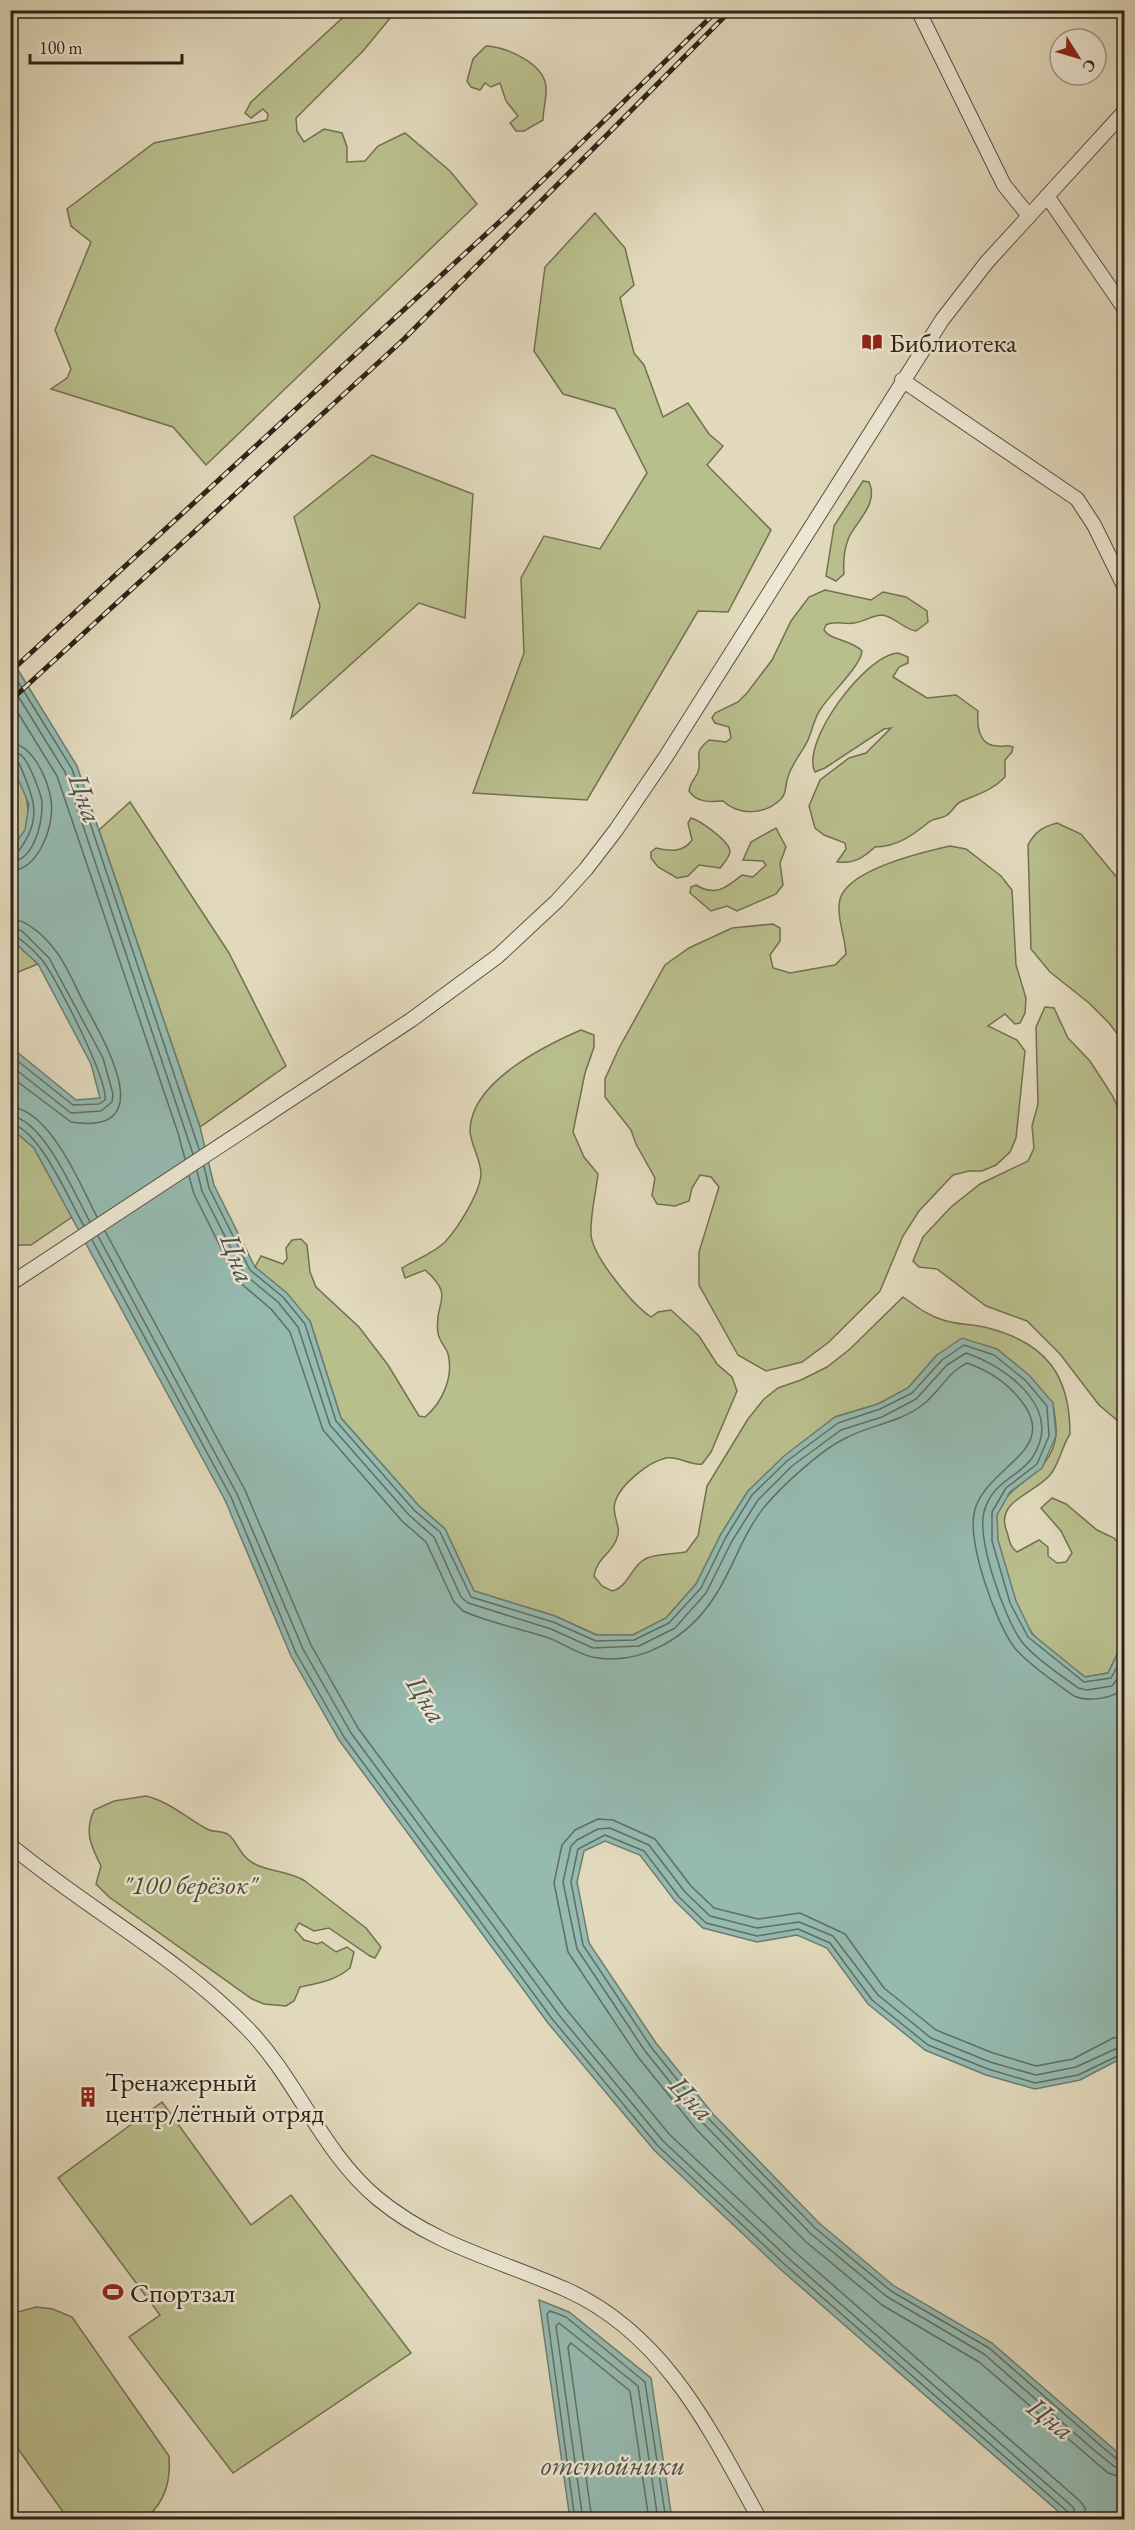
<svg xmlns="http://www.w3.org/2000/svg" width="1135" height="2530" viewBox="0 0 1135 2530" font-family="'EB Garamond',serif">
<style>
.green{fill:#b9be8d;stroke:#727052;stroke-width:1.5}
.water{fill:#95bab0;stroke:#6b7d73;stroke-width:1.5}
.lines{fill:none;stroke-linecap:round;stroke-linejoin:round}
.shore{stroke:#606e64;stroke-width:1.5}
.minor-casing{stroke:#5a5040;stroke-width:16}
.minor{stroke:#ece6d3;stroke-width:14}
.rail-casing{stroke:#2c2217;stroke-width:5}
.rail{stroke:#ece6d3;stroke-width:3;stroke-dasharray:9;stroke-linecap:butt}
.labels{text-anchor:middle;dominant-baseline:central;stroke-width:5;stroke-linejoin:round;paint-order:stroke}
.poi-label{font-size:27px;fill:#2c2217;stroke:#ece6d3;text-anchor:start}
.park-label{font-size:27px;font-style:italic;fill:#4f4934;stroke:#ece6d3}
.water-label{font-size:28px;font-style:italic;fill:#4c5045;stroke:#ece6d3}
</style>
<rect width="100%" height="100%" fill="#e2d9bc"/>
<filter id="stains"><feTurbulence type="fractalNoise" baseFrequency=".00333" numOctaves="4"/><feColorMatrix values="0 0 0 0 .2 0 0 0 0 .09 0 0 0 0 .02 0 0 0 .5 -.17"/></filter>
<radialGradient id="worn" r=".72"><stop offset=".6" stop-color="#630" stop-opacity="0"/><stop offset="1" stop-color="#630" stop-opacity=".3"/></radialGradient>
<g class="green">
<path d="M 350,11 L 396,11 L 363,51 L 296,118 L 297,131 L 304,142 L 324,129 L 342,133 L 347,147 L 347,162 L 365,161 L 378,146 L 405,133 L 450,171 L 477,204 L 206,465 L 173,427 L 51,389 L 67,378 L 71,369 L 55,330 L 91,242 L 71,226 L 67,209 L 154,143 L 267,120 L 268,114 L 263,109 L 251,118 L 245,113 L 251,102 Z"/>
<path d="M 486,46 C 506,47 544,63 546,87 C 547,97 543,110 543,120 L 524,131 L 516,131 L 510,123 L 518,116 L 506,101 L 500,83 L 491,87 L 485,83 L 480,90 L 471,87 L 467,81 L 473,59 Z"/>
<path d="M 595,213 L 625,248 L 634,285 L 620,298 L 634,353 L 644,365 L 663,417 L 688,403 L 709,434 L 723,446 L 707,465 L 771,530 L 728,612 L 698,611 L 587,800 L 473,793 L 524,653 L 521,578 L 544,536 L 600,549 L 647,473 L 615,409 L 563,394 L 534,351 L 545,267 Z"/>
<path d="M 372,455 L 473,494 L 465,618 L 419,603 L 291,718 L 320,606 L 294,517 Z"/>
<path d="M 863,481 L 869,482 C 879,503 857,521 849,537 C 844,549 843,562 844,574 L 836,581 L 826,576 L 834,526 Z"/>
<path d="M 825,590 L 871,600 L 883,592 L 906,597 L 927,611 L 928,622 L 916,631 C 903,629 894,616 882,615 C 873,615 863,622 854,623 C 844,625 835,620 826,625 L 824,630 C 831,641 851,639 862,651 C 861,666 830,694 820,710 C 814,719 812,731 808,740 C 802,753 792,763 788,777 C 785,784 787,794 781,799 C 765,815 739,816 723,801 C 710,802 697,803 689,791 C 690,783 695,779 698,772 C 703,757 691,754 709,740 L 726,742 L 731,738 L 729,727 L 715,723 L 712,718 L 715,713 L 738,702 L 747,693 L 772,660 L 791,621 L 809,597 Z"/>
<path d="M 898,653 L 908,657 L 908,663 L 899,667 L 893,677 L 927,698 L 956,695 L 978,711 C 977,725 978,746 998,746 C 1004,747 1006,744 1013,747 L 1012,752 L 1005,760 L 1005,777 C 992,791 977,794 960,802 C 955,805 952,812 947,815 C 942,819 934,818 929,822 C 913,835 897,847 875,847 C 863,858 854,864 837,862 L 846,849 L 845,843 L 824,835 L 815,828 L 809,806 L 820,780 L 849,758 L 866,753 L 891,728 L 884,729 L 825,768 L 815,772 C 800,743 865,655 898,653 Z"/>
<path d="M 10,763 C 28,784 39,833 11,849 Z"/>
<path d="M 130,802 L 229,953 L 286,1066 L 200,1127 L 99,830 Z"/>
<path d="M 691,818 C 701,821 729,841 730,851 C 730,857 724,863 720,868 L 699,865 L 688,876 L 677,878 L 658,867 L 651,858 L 651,852 L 656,848 C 670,851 683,853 692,840 L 688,823 Z"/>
<path d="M 1057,823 L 1081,834 L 1124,886 L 1124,1043 L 1109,1023 L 1089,1003 L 1050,972 L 1031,949 L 1028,845 C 1035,832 1042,827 1057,823 Z"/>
<path d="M 776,828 L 786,847 L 780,863 L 783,885 L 776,894 L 737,911 L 727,906 L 711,911 L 690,893 L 691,887 L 696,885 C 715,897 726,888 742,875 L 753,877 L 766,865 L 763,861 L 743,860 L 751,842 Z"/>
<path d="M 950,846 L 966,849 L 1001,876 L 1012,890 L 1016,965 L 1026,998 L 1025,1013 L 1020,1023 L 1015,1024 L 1005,1014 L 988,1026 L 1017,1040 L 1025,1051 L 1016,1138 L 1010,1152 L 996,1165 L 982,1171 L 969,1171 L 953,1175 L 919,1211 L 903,1236 L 880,1291 L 829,1342 L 802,1362 L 766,1371 L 738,1355 L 699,1285 L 699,1252 L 719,1187 L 711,1177 L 700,1175 L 692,1188 L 689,1201 L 675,1206 L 657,1204 L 652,1195 L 655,1178 L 636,1144 L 631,1130 L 605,1097 L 605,1079 L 619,1048 L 665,965 L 689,948 L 732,928 L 773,924 L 780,928 L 780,941 L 770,955 L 773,968 L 790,973 L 835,965 L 846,954 C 845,936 836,916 840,899 C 849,869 923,852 950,846 Z"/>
<path d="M 11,939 L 38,964 L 11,975 Z"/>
<path d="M 1045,1007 L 1054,1008 L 1068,1038 L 1090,1061 L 1112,1095 L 1124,1120 L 1124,1426 L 1099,1405 L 1060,1354 L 1027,1321 L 986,1306 L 937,1269 L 919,1267 L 913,1261 L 923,1237 L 951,1207 L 980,1184 L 1028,1161 L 1034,1148 L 1032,1126 L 1038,1104 L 1036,1027 Z"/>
<path d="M 581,1030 L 594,1035 L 594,1047 L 585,1073 L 573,1132 L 584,1157 L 598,1174 C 596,1193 590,1215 591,1234 C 592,1256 633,1305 651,1317 L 658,1312 L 671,1310 L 699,1336 L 717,1364 L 732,1377 L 737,1391 L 711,1452 L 702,1464 C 690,1466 679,1456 666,1458 C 648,1462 620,1485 615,1502 C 611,1516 622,1526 617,1538 C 612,1554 597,1557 594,1576 L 602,1586 L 612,1591 C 629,1587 631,1565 647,1558 C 658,1554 674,1554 686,1552 L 698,1536 L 707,1486 L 748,1419 L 764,1399 L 778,1388 L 801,1380 L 827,1367 L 850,1349 L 903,1297 C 916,1306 928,1316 943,1320 C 957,1325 974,1324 988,1328 C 1046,1343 1070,1375 1070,1434 C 1061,1448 1060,1463 1050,1475 C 1034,1494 994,1501 1007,1532 C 1010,1541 1009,1546 1017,1552 L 1039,1540 L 1048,1547 L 1048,1556 L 1057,1563 L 1066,1562 L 1072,1553 L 1061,1531 L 1041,1508 L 1052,1498 L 1066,1504 L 1097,1530 L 1114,1538 L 1124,1549 L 1124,1640 L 1108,1673 L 1085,1677 C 1070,1665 1043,1648 1032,1633 C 1017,1612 990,1538 997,1514 C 1007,1481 1052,1476 1056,1435 C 1057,1425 1054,1413 1053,1403 L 937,1355 L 908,1388 L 878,1404 L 835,1417 L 748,1491 L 721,1534 L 696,1584 L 666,1618 L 633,1635 L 597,1635 L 555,1616 L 474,1591 L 445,1529 L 419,1506 L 341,1418 L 310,1321 L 255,1267 L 261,1256 L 283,1264 L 287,1259 L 286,1248 L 292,1240 L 301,1239 L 307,1245 L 310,1272 L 316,1287 L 359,1327 L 388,1365 L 419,1416 L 425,1417 C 442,1403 454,1377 448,1354 C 446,1347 439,1341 438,1333 C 433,1301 457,1298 425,1270 L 405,1278 L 402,1268 C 415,1260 434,1253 445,1242 C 458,1228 480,1193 481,1174 C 481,1159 470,1144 470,1130 C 471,1082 544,1046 581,1030 Z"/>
<path d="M 11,1128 L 34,1148 L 72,1217 L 31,1245 L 11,1245 Z"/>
<path d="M 146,1796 C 168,1801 187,1818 207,1829 C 214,1833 222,1830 229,1835 C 239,1844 239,1855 253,1863 C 269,1872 289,1871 305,1881 L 366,1928 L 381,1947 L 375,1958 L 370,1956 L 329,1928 L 314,1931 L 299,1923 L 295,1930 L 304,1940 L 317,1944 L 322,1942 L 336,1952 L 347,1947 L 354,1952 L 350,1968 C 335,1981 318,1983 300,1987 L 294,2001 L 286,2006 L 264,2004 L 252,1999 L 109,1897 L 96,1884 L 101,1866 C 91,1846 84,1832 94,1810 L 114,1801 Z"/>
<path d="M 162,2102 L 251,2225 L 291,2195 L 411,2353 L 233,2473 L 129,2337 L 160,2315 L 58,2178 Z"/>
<path d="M 36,2307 L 53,2309 L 72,2317 L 169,2456 C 171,2482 165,2502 145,2519 L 68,2519 L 11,2439 L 11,2314 Z"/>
</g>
<g class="water">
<path d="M 10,657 L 77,766 L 200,1127 L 214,1185 L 255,1267 L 287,1293 L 310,1321 L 341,1418 L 419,1506 L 445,1529 L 474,1591 L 555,1616 L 596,1635 L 633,1635 L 666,1618 L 696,1584 L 721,1534 L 748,1491 L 784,1456 L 835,1417 L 878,1404 L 908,1388 L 937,1355 L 962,1338 L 997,1349 L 1029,1375 L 1053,1403 L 1056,1436 L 1042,1468 L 1010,1492 L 997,1515 L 998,1540 L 1016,1601 L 1032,1634 L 1085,1677 L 1108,1673 L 1124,1640 L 1124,2057 L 1080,2080 L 1035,2089 L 986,2075 L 925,2050 L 868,2004 L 827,1948 L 797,1935 L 757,1942 L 703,1928 L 675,1901 L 640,1855 L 605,1841 L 584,1851 L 577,1882 L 589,1943 L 656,2043 L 713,2114 L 819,2223 L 894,2286 L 992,2343 L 1124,2458 L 1124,2519 L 1067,2519 L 779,2268 L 654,2150 L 548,2023 L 339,1740 L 291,1656 L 225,1500 L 34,1148 L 11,1128 L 11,1047 L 76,1100 L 100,1098 L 91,1064 L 38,964 L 11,939 L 11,849 L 25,830 L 29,804 L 11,763 Z"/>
<path d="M 539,2300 L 569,2312 L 651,2378 L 672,2519 L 570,2519 Z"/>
</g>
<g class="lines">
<g class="shore">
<path d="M 10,669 L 72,769 L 199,1149"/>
<path d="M 10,683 L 65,772 L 193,1154"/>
<path d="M 10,700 L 57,776 L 178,1133 L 185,1159"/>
<path d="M 10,743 C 33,744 48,780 51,800 C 55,825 39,870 10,871"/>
<path d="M 10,752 C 16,752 20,753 23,757 C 29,763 43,797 42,805 C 42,824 34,861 10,862"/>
<path d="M 10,759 L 19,763 C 31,792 43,814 24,843 C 20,849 18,854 10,855"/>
<path d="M 10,919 C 27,919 45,937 55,950 C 68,966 76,989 86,1007 C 106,1044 160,1136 71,1122 L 10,1076"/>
<path d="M 10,928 L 22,931 L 49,958 L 103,1058 L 113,1094 L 112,1102 L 101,1111 L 71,1113 L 10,1065"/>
<path d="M 10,935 C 20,936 36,953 43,961 C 57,980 108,1079 105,1100 L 99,1104 L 73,1105 L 10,1055"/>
<path d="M 10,1107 C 50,1109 81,1186 97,1217"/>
<path d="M 10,1116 C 43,1118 75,1195 90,1222"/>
<path d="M 10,1124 C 39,1127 70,1202 84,1226"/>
<path d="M 204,1166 L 209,1188 L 250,1270 L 283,1297 L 305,1324 L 336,1421 L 414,1510 L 440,1532 L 471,1597 L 553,1622 L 596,1641 L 634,1640 L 669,1623 L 701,1588 L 726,1537 L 752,1495 L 787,1461 L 838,1423 L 880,1409 L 912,1393 L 942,1360 L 964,1345 L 994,1355 L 1025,1380 L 1047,1406 L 1049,1436 L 1037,1464 L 1006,1488 L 992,1512 L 992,1541 L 1010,1603 L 1028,1637 L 1084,1682 L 1111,1678 L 1124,1654"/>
<path d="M 197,1171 L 202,1191 L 244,1274 L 278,1302 L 298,1327 L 330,1425 L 409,1515 L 434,1537 L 461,1597 L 468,1603 L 551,1629 L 593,1648 L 639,1646 L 675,1628 L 706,1593 L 732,1541 L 758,1500 L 792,1466 L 841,1430 L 882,1417 L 916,1399 L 947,1365 L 966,1353 C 1007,1367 1065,1409 1032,1458 C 1018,1478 992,1481 984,1512 C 977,1540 1004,1618 1022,1642 C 1033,1657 1062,1676 1078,1688 L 1087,1690 L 1112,1686 L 1124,1670"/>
<path d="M 189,1176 L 194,1194 L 237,1280 L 271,1309 L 290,1332 L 323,1430 L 402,1521 L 426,1542 L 454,1602 L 463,1611 C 490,1623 518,1628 546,1637 C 561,1642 576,1653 592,1657 C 641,1667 689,1637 715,1596 C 734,1567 743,1532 766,1505 C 783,1485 822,1449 846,1438 C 870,1425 898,1423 921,1406 C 939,1394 947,1372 967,1363 C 987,1370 1005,1381 1019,1398 C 1063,1450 989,1464 975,1509 C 966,1540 995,1621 1014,1647 C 1026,1663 1057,1684 1074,1696 C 1088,1702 1113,1699 1124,1688"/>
<path d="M 105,1231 L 245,1490 L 311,1645 L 358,1728 L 566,2009 L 670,2135 L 794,2251 L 1080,2501 L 1085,2508 L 1087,2520"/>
<path d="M 98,1236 L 237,1494 L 303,1649 L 351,1733 L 559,2015 L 663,2141 L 788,2258 L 1073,2507 L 1078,2520"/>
<path d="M 92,1240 L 231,1497 L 296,1653 L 344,1737 L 553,2020 L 658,2146 L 783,2263 L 1068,2512 L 1071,2520"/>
<path d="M 1124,2036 L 1113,2038 L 1073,2059 L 1036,2066 L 993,2053 L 936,2030 L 884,1988 L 845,1934 L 800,1913 L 758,1919 L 714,1908 L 691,1886 L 655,1839 L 613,1820 L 598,1819 L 575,1830 L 562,1845 L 554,1883 L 568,1952 L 638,2057 L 696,2129 L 805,2241 L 882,2305 L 979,2362 L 1108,2473 L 1124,2478"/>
<path d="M 1124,2045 L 1076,2067 L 1036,2075 L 990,2062 L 931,2038 L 878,1995 L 833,1936 L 799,1922 L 757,1928 L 710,1916 L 685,1892 L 649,1845 L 610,1828 L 598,1829 L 577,1840 L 571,1846 L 563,1882 L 577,1949 L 645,2051 L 703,2123 L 810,2233 L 886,2296 L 984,2354 L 1095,2451 L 1115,2467 L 1124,2469"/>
<path d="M 1124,2053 L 1078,2075 L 1035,2083 L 988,2069 L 928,2045 L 872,2000 L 830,1943 L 798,1929 L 757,1936 L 706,1923 L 679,1897 L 644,1851 L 605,1835 L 578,1849 L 571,1882 L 583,1945 L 651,2047 L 708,2118 L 815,2228 L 891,2291 L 989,2348 L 1100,2445 L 1119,2461 L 1124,2462"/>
<path d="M 575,2520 L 547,2314 L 550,2311 L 566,2317 L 645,2382 L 666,2520"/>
<path d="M 583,2520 L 556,2326 L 559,2323 L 638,2386 L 658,2520"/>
<path d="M 592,2520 L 568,2347 L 571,2343 L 630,2391 L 649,2520"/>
</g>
<g class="minor-casing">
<g id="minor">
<path d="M 918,10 L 1004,185 L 1029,216"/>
<path d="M 1047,196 L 1124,308"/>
<path d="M 902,380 L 1077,499 L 1094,525 L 1124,586"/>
<path d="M 10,1284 L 411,1020 L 498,956 L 557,901 L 586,869 L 616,830 L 665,758 L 942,320 L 987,262 L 1124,112"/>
<path d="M 10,1845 C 87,1909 178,1957 248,2029 C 298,2081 321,2151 377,2198 C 435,2246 500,2260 567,2290 C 665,2334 711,2431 760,2520"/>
</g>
</g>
<use href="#minor" class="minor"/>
<g class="rail-casing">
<g id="rail">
<path d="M 10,672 L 509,213 L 718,10"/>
<path d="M 10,701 L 404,339 L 731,10"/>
</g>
</g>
<use href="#rail" class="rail"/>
</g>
<defs>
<g id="library-bare" transform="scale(1.62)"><path d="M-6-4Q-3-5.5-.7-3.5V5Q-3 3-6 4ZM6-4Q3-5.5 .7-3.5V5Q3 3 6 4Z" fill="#8f2418" stroke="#ece6d3" stroke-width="2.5" paint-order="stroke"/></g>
<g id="building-bare" transform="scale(1.62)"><path d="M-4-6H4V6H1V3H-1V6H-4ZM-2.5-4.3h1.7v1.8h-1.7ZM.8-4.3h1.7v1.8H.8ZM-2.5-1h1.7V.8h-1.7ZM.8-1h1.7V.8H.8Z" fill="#8f2418" stroke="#ece6d3" stroke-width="2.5" paint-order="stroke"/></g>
<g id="stadium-bare" transform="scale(1.62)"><path d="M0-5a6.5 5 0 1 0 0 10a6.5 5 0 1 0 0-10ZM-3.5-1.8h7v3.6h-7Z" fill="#8f2418" stroke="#ece6d3" stroke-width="2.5" paint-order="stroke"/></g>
</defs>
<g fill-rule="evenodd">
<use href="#library-bare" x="872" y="342"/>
<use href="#building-bare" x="88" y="2097"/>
<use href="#stadium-bare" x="113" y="2292"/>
</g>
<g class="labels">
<g class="poi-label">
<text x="889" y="342">Библиотека</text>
<text x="105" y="2081">Тренажерный<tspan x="105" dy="31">центр/лётный отряд</tspan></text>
<text x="130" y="2292">Спортзал</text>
</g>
<g class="park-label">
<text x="190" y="1884">"100 берёзок"</text>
</g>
<g class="water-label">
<text transform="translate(86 798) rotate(71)">Цна</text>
<text transform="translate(238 1258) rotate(69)">Цна</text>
<text transform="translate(427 1699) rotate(58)">Цна</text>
<text transform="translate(692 2098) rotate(46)">Цна</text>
<text transform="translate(1051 2418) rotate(38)">Цна</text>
<text x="613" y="2465">отстойники</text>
</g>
</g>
<rect width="1135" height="2530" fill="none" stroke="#e2d9bc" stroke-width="36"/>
<rect x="12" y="12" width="1111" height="2506" fill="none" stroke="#2c2217" stroke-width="3"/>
<rect x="18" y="18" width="1099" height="2494" fill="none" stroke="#2c2217" stroke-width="1.5"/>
<g transform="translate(1078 57) rotate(127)"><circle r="28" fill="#ece6d3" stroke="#9f9888" stroke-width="1.5"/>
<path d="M0-4.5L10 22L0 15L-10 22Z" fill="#8f2418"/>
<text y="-9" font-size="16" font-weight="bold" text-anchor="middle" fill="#2c2217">С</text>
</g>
<path d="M30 54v9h152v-9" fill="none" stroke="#2c2217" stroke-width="3"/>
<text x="39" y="54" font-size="18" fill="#2c2217" stroke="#ece6d3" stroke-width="4.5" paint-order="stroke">100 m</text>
<rect width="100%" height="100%" filter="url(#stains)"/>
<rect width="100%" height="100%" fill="url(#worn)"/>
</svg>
